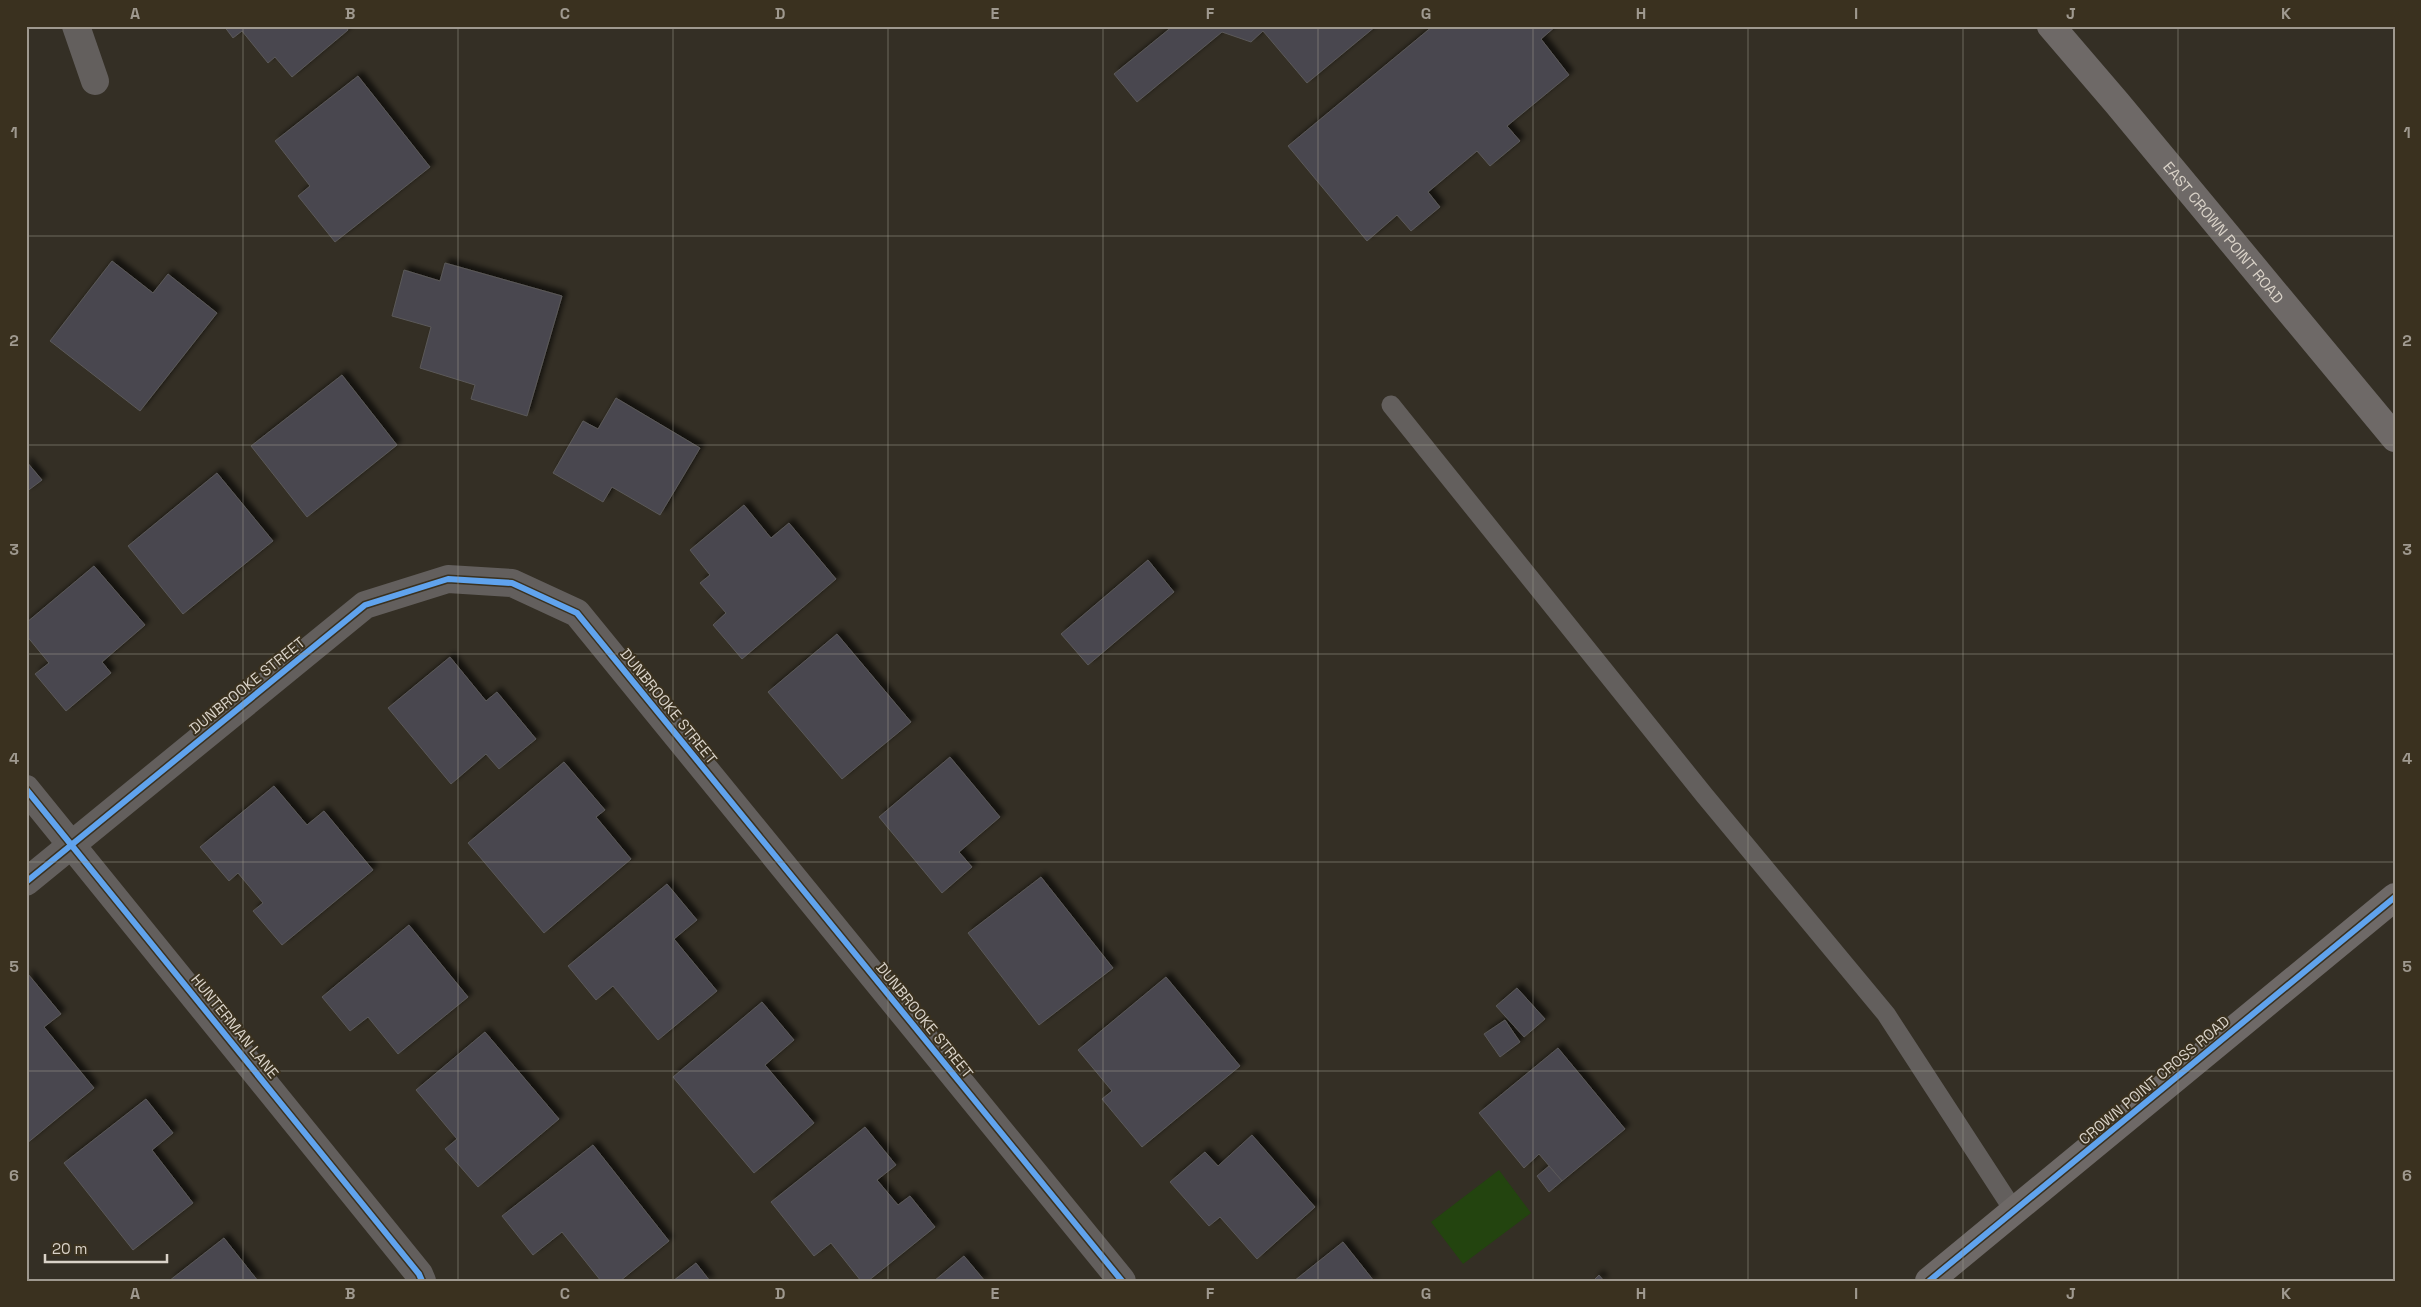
<svg xmlns="http://www.w3.org/2000/svg" width="2421" height="1307" viewBox="0 0 2421 1307" font-family="'Space Grotesk',sans-serif">
<style>
.green{fill:#23440f}
.building{fill:#49474f;stroke:#5b5959;filter:url(#shadow)}
.lines{fill:none;stroke-linecap:round;stroke-linejoin:round}
.lane{stroke:#635f5d;stroke-width:19}
.street{stroke:#635f5d;stroke-width:28}
.secondary{stroke:#6e6967;stroke-width:28}
.cycleway-casing{stroke:#3a311f;stroke-width:9}
.cycleway{stroke:#60a3ed;stroke-width:6}
.grid{fill:none;stroke:#9f998f;stroke-width:1;stroke-opacity:0.55}
.labels{text-anchor:middle;dominant-baseline:central;stroke-width:4;stroke-linejoin:round;paint-order:stroke}
.street-label{font-size:15px;fill:#d9d2c8;stroke:#3a311f}
.neatline{fill:none;stroke:#9f998f;stroke-width:2}
.grid-label{font-size:16px;text-anchor:middle;font-weight:bold;fill:#9f998f}
</style>
<defs>
<filter id="shadow"><feDropShadow dx="4.5" dy="-4.5" stdDeviation="2.5" flood-color="#0009"/></filter>
</defs>
<rect width="100%" height="100%" fill="#342f25"/>
<path class="green" d="M 1499,1170 L 1531,1213 L 1463,1264 L 1431,1222 Z"/>
<g class="building">
<path d="M 224,26 L 345,26 L 348,30 L 292,77 L 275,57 L 268,63 L 242,31 L 233,38 Z"/>
<path d="M 1173,26 L 1376,26 L 1307,83 L 1263,31 L 1251,42 L 1222,32 L 1137,102 L 1114,74 Z"/>
<path d="M 1433,26 L 1556,26 L 1541,39 L 1569,75 L 1507,126 L 1520,141 L 1490,166 L 1477,151 L 1428,192 L 1440,207 L 1411,231 L 1397,215 L 1367,241 L 1288,146 Z"/>
<path d="M 358,76 L 430,167 L 335,242 L 298,196 L 310,186 L 275,141 Z"/>
<path d="M 112,261 L 153,293 L 168,274 L 217,313 L 140,411 L 50,341 Z"/>
<path d="M 445,263 L 562,296 L 527,416 L 471,399 L 475,385 L 420,368 L 431,327 L 392,316 L 404,270 L 440,281 Z"/>
<path d="M 342,375 L 397,445 L 307,517 L 251,446 Z"/>
<path d="M 616,398 L 700,448 L 660,515 L 612,487 L 603,502 L 553,473 L 583,421 L 598,429 Z"/>
<path d="M 26,461 L 42,480 L 26,492 Z"/>
<path d="M 217,473 L 273,541 L 183,614 L 128,546 Z"/>
<path d="M 744,505 L 771,538 L 789,523 L 836,579 L 742,659 L 713,625 L 726,613 L 700,583 L 710,575 L 690,550 Z"/>
<path d="M 1148,560 L 1174,592 L 1088,665 L 1061,634 Z"/>
<path d="M 94,566 L 145,625 L 102,662 L 111,673 L 66,711 L 35,674 L 49,663 L 26,635 L 26,623 Z"/>
<path d="M 837,634 L 911,722 L 842,779 L 768,692 Z"/>
<path d="M 450,657 L 486,701 L 497,692 L 536,739 L 499,769 L 486,754 L 451,784 L 388,708 Z"/>
<path d="M 950,757 L 1000,817 L 959,852 L 972,867 L 942,893 L 879,817 Z"/>
<path d="M 564,762 L 605,810 L 596,817 L 631,859 L 544,933 L 468,843 Z"/>
<path d="M 274,786 L 307,825 L 324,811 L 373,870 L 282,945 L 253,911 L 263,903 L 238,873 L 229,881 L 200,847 Z"/>
<path d="M 1041,877 L 1113,968 L 1039,1025 L 968,933 Z"/>
<path d="M 667,884 L 697,920 L 674,939 L 717,991 L 658,1040 L 613,986 L 596,1000 L 568,966 Z"/>
<path d="M 409,925 L 468,997 L 398,1054 L 368,1017 L 350,1031 L 322,997 Z"/>
<path d="M 28,974 L 61,1014 L 44,1027 L 94,1088 L 26,1144 Z"/>
<path d="M 1166,977 L 1240,1066 L 1142,1147 L 1102,1099 L 1112,1091 L 1078,1050 Z"/>
<path d="M 1517,988 L 1545,1019 L 1524,1037 L 1496,1006 Z"/>
<path d="M 762,1002 L 794,1040 L 765,1065 L 814,1123 L 754,1173 L 673,1077 Z"/>
<path d="M 1505,1020 L 1520,1042 L 1500,1057 L 1484,1034 Z"/>
<path d="M 485,1032 L 559,1119 L 478,1187 L 445,1149 L 457,1139 L 416,1090 Z"/>
<path d="M 1558,1048 L 1625,1129 L 1562,1181 L 1539,1154 L 1524,1168 L 1479,1113 Z"/>
<path d="M 146,1099 L 173,1133 L 152,1150 L 193,1203 L 133,1250 L 64,1163 Z"/>
<path d="M 865,1127 L 896,1165 L 877,1180 L 898,1205 L 910,1196 L 935,1227 L 868,1281 L 861,1281 L 831,1243 L 814,1256 L 771,1202 Z"/>
<path d="M 1252,1135 L 1315,1207 L 1257,1259 L 1220,1217 L 1209,1226 L 1170,1182 L 1205,1152 L 1218,1166 Z"/>
<path d="M 593,1145 L 669,1241 L 620,1281 L 601,1281 L 562,1232 L 533,1255 L 502,1216 Z"/>
<path d="M 1549,1166 L 1562,1181 L 1549,1192 L 1537,1176 Z"/>
<path d="M 224,1238 L 258,1281 L 169,1281 Z"/>
<path d="M 1343,1242 L 1374,1281 L 1294,1281 Z"/>
<path d="M 964,1256 L 985,1281 L 934,1281 Z"/>
<path d="M 696,1263 L 710,1281 L 673,1281 Z"/>
<path d="M 1599,1275 L 1604,1281 L 1593,1281 Z"/>
</g>
<g class="lines">
<path class="lane" d="M 1391,405 L 1705,796 L 1886,1014 L 2014,1211"/>
<g class="street">
<path d="M 76,26 L 95,81"/>
<path d="M 26,789 L 419,1274 L 422,1281"/>
<path d="M 26,882 L 365,605 L 448,579 L 512,583 L 577,613 L 1122,1281"/>
</g>
<g class="secondary">
<path id="s1" d="M 2051,26 L 2117,103 L 2395,438"/>
<path d="M 1929,1281 L 2395,897"/>
</g>
<g class="cycleway-casing">
<g id="cycleway">
<path d="M 26,789 L 419,1274 L 422,1281"/>
<path d="M 26,882 L 365,605 L 448,579 L 512,583 L 577,613 L 1122,1281"/>
<path d="M 1929,1281 L 2395,897"/>
</g>
</g>
<use href="#cycleway" class="cycleway"/>
</g>
<path class="grid" d="M 243,26 L 243,1281M 458,26 L 458,1281M 673,26 L 673,1281M 888,26 L 888,1281M 1103,26 L 1103,1281M 1318,26 L 1318,1281M 1533,26 L 1533,1281M 1748,26 L 1748,1281M 1963,26 L 1963,1281M 2178,26 L 2178,1281M 26,236 L 2395,236M 26,445 L 2395,445M 26,654 L 2395,654M 26,862 L 2395,862M 26,1071 L 2395,1071"/>
<g class="labels">
<g class="street-label">
<text stroke="none"><textPath href="#s1" startOffset="269">EAST CROWN POINT ROAD</textPath></text>
<text transform="translate(247 685) rotate(-39)">DUNBROOKE STREET</text>
<text transform="translate(669 706) rotate(51)">DUNBROOKE STREET</text>
<text transform="translate(925 1020) rotate(51)">DUNBROOKE STREET</text>
<text transform="translate(235 1026) rotate(51)">HUNTERMAN LANE</text>
<text transform="translate(2154 1080) rotate(-40)">CROWN POINT CROSS ROAD</text>
</g>
</g>
<rect width="2421" height="1307" fill="none" stroke="#3a311f" stroke-width="55"/>
<path d="M45 1254v8h122v-8" fill="none" stroke="#d9d2c8" stroke-width="2.5"/>
<text x="52" y="1254" font-size="15" fill="#d9d2c8" stroke="#3a311f" stroke-width="4" paint-order="stroke">20 m</text>
<rect x="28" y="28" width="2366" height="1252" class="neatline"/>
<g class="grid-label">
<text x="135" y="19">A</text>
<text x="350" y="19">B</text>
<text x="565" y="19">C</text>
<text x="780" y="19">D</text>
<text x="995" y="19">E</text>
<text x="1210" y="19">F</text>
<text x="1426" y="19">G</text>
<text x="1641" y="19">H</text>
<text x="1856" y="19">I</text>
<text x="2071" y="19">J</text>
<text x="2286" y="19">K</text>
<text x="14" y="138">1</text>
<text x="2407" y="138">1</text>
<text x="14" y="346">2</text>
<text x="2407" y="346">2</text>
<text x="14" y="555">3</text>
<text x="2407" y="555">3</text>
<text x="14" y="764">4</text>
<text x="2407" y="764">4</text>
<text x="14" y="972">5</text>
<text x="2407" y="972">5</text>
<text x="14" y="1181">6</text>
<text x="2407" y="1181">6</text>
<text x="135" y="1299">A</text>
<text x="350" y="1299">B</text>
<text x="565" y="1299">C</text>
<text x="780" y="1299">D</text>
<text x="995" y="1299">E</text>
<text x="1210" y="1299">F</text>
<text x="1426" y="1299">G</text>
<text x="1641" y="1299">H</text>
<text x="1856" y="1299">I</text>
<text x="2071" y="1299">J</text>
<text x="2286" y="1299">K</text>
</g>
</svg>
